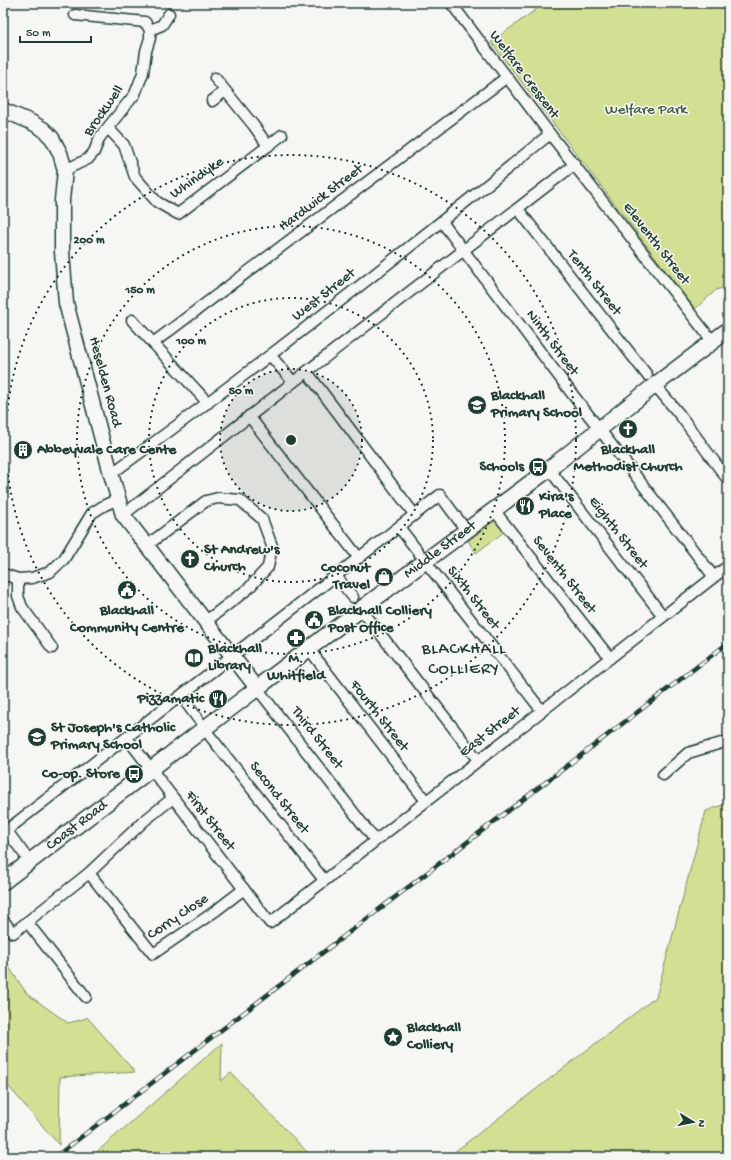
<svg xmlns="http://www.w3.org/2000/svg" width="731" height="1160" viewBox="0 0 731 1160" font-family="'Gochi Hand',sans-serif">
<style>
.green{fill:#d3e093;stroke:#798e64}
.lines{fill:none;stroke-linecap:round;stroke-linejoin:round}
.street-casing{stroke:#1f3d34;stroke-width:13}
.secondary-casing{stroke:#1f3d34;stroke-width:17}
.primary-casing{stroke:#1f3d34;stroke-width:18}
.street{stroke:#f6f6f2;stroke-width:10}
.secondary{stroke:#f6f6f2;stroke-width:14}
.primary{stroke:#f6f6f2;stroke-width:15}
.rail-casing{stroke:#1f3d34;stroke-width:4.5}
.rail{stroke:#f6f6f2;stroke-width:3;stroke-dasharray:9;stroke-linecap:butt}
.ring{fill:none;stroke:#1f3d34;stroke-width:2;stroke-dasharray:2 4}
.labels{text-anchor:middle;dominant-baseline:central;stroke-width:3;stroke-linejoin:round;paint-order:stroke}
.street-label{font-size:15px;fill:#1f3d34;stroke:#f6f6f2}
.park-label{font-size:15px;fill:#435e47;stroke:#f6f6f2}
.poi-label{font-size:15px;font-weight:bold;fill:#1f3d34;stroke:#f6f6f2;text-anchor:start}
.quarter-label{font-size:17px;letter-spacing:1px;fill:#1f3d34;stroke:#f6f6f2}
.centre{fill:#1f3d34;stroke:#f6f6f2;stroke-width:2}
.ring-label{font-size:12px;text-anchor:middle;font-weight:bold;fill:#1f3d34;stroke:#f6f6f2;stroke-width:3;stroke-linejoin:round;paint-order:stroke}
</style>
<rect width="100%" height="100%" fill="#f6f6f2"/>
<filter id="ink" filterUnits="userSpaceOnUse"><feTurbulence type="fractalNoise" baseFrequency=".025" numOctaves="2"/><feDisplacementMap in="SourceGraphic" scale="8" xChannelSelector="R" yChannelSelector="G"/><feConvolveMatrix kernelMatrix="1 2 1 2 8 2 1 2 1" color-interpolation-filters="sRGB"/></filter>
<g filter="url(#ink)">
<g class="green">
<path d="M 545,3 L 728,3 L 728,286 L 716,290 L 695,309 L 491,42 Z"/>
<path d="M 495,520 L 504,532 L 476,553 L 468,541 Z"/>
<path d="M 728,803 L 728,1157 L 448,1157 L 656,997 L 706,811 Z"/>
<path d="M 3,958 L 27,994 L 68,1023 L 84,1019 L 87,1017 L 135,1072 L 60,1077 L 59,1145 L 3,1080 Z"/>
<path d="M 222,1043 L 221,1081 L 231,1073 L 312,1157 L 91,1157 Z"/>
</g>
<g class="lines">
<g class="street-casing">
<g id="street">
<path d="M 451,3 L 550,134 L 713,342"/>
<path d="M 150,30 L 162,25 L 169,14"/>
<path d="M 212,101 L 225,91"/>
<path d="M 108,128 L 124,145 L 135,177 L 157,202 L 178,214 L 268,146 L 254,126 L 215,78"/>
<path d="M 268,146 L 282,135"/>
<path d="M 65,170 L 88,159 L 94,152 L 100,137 L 135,94 L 143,73 L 146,51 L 150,38 L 150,30 L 145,22 L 75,15"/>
<path d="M 518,209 L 647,375"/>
<path d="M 442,222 L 573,395 L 714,577"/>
<path d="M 132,320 L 208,403"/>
<path d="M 153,343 L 507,77"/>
<path d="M 271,356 L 293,382"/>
<path d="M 307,372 L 414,514"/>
<path d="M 655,385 L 680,415 L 728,480"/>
<path d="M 249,416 L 359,558"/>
<path d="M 549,469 L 663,616"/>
<path d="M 111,474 C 261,365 406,251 550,134"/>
<path d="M 494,510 L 610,658"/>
<path d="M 123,515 C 273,397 424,281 575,164"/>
<path d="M 399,527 L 419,553"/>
<path d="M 146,546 L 206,501 L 218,498 L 240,500 L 262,519 L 272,546 L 268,567 L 249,588 L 205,622"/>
<path d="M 425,561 L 542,711"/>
<path d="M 3,574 L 18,579 L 32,578 L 50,572 L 64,559 L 92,513 L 105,505 L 118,499"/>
<path d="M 336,576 L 353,597"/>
<path d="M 18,579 L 18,596 L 22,607 L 52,648"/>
<path d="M 361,609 L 478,760"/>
<path d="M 309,649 L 426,801"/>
<path d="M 257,688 L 375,840"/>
<path d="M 181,696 L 198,719"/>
<path d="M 210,736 L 324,880"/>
<path d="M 127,738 L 270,923 L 728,566"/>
<path d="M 663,775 L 688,753 L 728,741"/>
<path d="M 7,831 L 30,862"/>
<path d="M 3,833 L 440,495 L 466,530"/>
<path d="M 89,873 L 153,954 L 214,912 L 244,889"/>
<path d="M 3,920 L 13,933 L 89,873 L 144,821 L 173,798"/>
<path d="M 27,922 L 86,997"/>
</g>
</g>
<g class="secondary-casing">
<path id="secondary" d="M 3,110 L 31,122 L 43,129 L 52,138 L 60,153 L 65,170 L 62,200 L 62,252 L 66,303 L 111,474 L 123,515 L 257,688"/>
</g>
<g class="primary-casing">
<g id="primary">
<path id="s1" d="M 3,882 L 361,609 L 549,469 L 655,385 L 728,330"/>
</g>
</g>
<use href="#street" class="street"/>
<use href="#secondary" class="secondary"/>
<use href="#primary" class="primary"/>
<g class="rail-casing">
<path id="rail" d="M 55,1157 L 728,643"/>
</g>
<use href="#rail" class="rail"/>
</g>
</g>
<circle cx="291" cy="440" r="71" fill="#1f3d34" fill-opacity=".12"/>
<g class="ring">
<circle cx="291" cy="440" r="71"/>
<circle cx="291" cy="440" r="142"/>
<circle cx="291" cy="440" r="214"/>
<circle cx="291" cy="440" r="285"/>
</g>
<defs>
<g id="school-disc" transform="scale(1)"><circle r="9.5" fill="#1f3d34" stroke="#f6f6f2"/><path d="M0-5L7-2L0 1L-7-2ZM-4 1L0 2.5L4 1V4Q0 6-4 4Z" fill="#fff"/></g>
<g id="church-disc" transform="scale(1)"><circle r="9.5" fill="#1f3d34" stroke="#f6f6f2"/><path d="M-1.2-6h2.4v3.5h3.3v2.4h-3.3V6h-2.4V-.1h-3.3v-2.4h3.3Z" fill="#fff"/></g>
<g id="building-disc" transform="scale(1)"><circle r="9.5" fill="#1f3d34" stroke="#f6f6f2"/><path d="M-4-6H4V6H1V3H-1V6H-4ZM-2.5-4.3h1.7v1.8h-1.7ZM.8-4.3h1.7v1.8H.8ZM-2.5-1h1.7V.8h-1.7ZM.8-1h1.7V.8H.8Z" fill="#fff"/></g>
<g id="bus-disc" transform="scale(1)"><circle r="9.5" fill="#1f3d34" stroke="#f6f6f2"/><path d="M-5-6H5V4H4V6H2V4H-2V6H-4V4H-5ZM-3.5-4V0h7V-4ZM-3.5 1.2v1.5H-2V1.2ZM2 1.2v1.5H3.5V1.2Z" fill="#fff"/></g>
<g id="restaurant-disc" transform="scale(1)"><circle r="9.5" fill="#1f3d34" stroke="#f6f6f2"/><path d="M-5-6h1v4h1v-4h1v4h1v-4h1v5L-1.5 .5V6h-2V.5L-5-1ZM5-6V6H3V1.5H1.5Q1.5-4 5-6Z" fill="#fff"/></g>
<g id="shop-disc" transform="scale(1)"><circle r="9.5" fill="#1f3d34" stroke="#f6f6f2"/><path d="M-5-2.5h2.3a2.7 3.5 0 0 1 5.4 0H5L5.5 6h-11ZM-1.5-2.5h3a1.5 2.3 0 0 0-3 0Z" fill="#fff"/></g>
<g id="civic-disc" transform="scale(1)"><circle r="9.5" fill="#1f3d34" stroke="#f6f6f2"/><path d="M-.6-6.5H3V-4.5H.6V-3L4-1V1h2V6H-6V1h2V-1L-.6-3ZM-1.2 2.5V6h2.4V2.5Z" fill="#fff"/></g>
<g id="pharmacy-disc" transform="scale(1)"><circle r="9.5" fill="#1f3d34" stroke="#f6f6f2"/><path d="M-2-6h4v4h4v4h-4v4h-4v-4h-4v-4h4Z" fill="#fff"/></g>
<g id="library-disc" transform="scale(1)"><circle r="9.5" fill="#1f3d34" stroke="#f6f6f2"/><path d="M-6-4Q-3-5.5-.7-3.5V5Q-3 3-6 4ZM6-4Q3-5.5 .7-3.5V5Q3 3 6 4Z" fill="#fff"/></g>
<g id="sight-disc" transform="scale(1)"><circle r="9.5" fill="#1f3d34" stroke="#f6f6f2"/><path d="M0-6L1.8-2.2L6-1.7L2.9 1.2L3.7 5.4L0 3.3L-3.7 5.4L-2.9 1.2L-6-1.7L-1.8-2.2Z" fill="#fff"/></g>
</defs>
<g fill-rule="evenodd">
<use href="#school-disc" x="477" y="405"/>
<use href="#church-disc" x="628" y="429"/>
<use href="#building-disc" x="23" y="450"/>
<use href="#bus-disc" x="538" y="467"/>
<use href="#restaurant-disc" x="525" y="506"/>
<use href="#church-disc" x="190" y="559"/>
<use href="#shop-disc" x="384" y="577"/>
<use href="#civic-disc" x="127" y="590"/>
<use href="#civic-disc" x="314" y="620"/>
<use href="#pharmacy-disc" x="296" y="638"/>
<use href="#library-disc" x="194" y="658"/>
<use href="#restaurant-disc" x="218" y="699"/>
<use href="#school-disc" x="37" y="737"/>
<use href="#bus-disc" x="134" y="774"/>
<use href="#sight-disc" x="393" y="1037"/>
</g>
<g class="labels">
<g class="street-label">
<text transform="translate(524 75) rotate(53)">Welfare Crescent</text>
<text transform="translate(104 111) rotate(-55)">Brockwell</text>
<text transform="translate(197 178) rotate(-35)">Whindyke</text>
<text transform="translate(321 198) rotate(-37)">Hardwick Street</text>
<text transform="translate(656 244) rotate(52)">Eleventh Street</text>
<text transform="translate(594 283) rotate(52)">Tenth Street</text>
<text transform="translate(324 295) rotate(-38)">West Street</text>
<text transform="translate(552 343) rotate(53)">Ninth Street</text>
<text transform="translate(105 382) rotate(75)">Heselden Road</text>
<text transform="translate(618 533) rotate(52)">Eighth Street</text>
<text stroke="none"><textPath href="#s1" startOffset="549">Middle Street</textPath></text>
<text transform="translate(564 575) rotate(52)">Seventh Street</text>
<text transform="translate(473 598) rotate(52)">Sixth Street</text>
<text transform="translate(379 716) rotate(52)">Fourth Street</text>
<text transform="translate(490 732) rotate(-38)">East Street</text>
<text transform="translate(317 738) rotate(52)">Third Street</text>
<text transform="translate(279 798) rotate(52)">Second Street</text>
<text transform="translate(210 821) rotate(52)">First Street</text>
<text stroke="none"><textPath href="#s1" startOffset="93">Coast Road</textPath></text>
<text transform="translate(178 917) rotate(-34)">Corry Close</text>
</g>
<g class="park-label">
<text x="646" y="110">Welfare Park</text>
</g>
<g class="poi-label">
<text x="491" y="396">Blackhall<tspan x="491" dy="17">Primary School</tspan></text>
<text x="37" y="450">Abbeyvale Care Cente</text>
<text x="628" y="450" text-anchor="middle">Blackhall<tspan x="628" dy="17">Methodist Church</tspan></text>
<text x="524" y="467" text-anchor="end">Schools</text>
<text x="539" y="497">Kira's<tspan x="539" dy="17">Place</tspan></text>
<text x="204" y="550">St Andrew's<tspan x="204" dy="17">Church</tspan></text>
<text x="370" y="568" text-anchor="end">Coconut<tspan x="370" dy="17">Travel</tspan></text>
<text x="127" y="611" text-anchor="middle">Blackhall<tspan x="127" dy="17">Community Centre</tspan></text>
<text x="328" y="611">Blackhall Colliery<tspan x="328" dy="17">Post Office</tspan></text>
<text x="208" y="649">Blackhall<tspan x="208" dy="17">Library</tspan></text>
<text x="296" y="659" text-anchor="middle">M.<tspan x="296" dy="17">Whitfield</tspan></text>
<text x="204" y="699" text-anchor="end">Pizzamatic</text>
<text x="51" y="728">St Joseph's Catholic<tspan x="51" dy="17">Primary School</tspan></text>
<text x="120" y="774" text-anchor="end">Co-op. Store</text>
<text x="407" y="1028">Blackhall<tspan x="407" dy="17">Colliery</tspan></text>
</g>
<g class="quarter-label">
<text x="464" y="650">BLACKHALL<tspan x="464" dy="20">COLLIERY</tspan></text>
</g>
</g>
<circle cx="291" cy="440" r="6" class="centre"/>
<g class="ring-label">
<text x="89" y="243">200 m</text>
<text x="140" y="293">150 m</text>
<text x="191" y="344">100 m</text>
<text x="241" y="394">50 m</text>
</g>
<rect width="731" height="1160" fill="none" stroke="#f6f6f2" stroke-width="16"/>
<rect x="8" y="8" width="715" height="1144" fill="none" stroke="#1f3d34" stroke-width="1.5" filter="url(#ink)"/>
<g transform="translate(693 1122) rotate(100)" stroke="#f6f6f2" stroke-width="3" paint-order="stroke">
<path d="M0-3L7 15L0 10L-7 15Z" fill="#1f3d34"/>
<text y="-6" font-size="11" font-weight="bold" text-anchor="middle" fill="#1f3d34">N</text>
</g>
<path d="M20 36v6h71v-6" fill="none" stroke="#1f3d34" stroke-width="2"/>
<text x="26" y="36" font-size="12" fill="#1f3d34" stroke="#f6f6f2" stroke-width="3" paint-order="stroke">50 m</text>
</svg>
